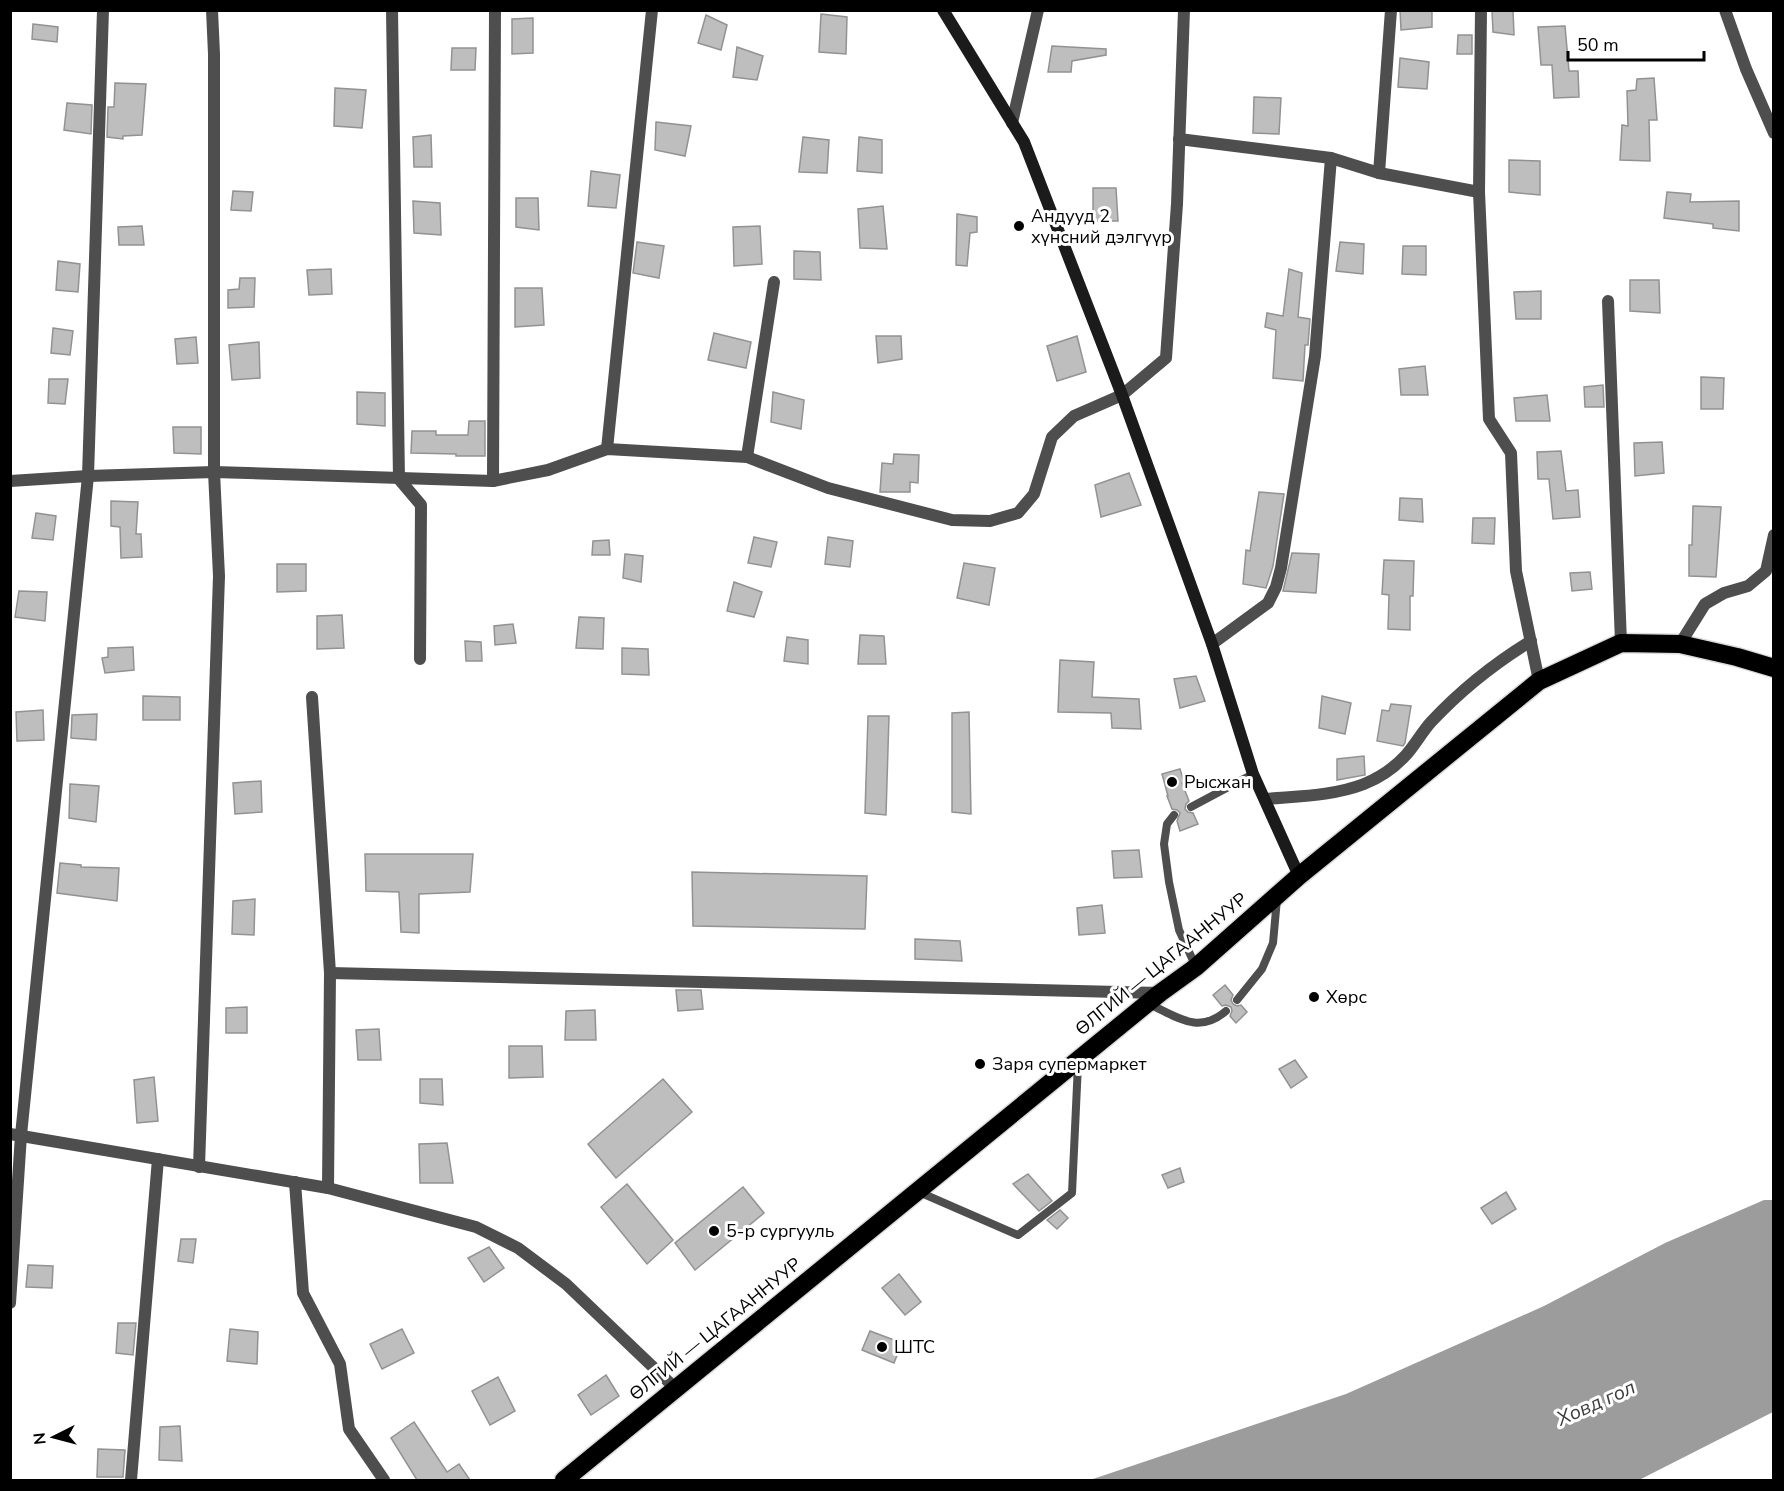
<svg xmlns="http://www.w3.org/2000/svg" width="1784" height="1491" viewBox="0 0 1784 1491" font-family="'Nunito Sans',sans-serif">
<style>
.water{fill:#9c9c9c}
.building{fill:#bebebe;stroke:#929292;stroke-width:1.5}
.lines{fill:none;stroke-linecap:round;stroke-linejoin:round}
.highway-casing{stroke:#dbdbdb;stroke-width:21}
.lane{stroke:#4e4e4e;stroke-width:8}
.street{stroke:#4e4e4e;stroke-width:12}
.secondary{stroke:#1b1b1b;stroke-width:12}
.highway{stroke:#000;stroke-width:18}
.poi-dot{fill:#000;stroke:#fff;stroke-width:2}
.labels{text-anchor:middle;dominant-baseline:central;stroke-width:6;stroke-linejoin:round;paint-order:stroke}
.poi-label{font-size:18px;fill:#000;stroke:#fff;text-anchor:start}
.street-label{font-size:18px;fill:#000;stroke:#fff}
.water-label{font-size:20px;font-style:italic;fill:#3d3d3d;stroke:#fff}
</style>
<rect width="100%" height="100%" fill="#fff"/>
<path class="water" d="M 1764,1200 L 1774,1200 L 1773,1412 L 1639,1480 L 1090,1480 L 1346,1394 L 1544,1306 L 1665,1243 Z"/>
<g class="building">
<path d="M 1400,10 L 1432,10 L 1432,27 L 1401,30 Z"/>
<path d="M 1492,10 L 1513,10 L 1514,35 L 1493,32 Z"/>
<path d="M 821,14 L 847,17 L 846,54 L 819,52 Z"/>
<path d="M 706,15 L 727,25 L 721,50 L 698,43 Z"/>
<path d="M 533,18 L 533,53 L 512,54 L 512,19 Z"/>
<path d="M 33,24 L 58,27 L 57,42 L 32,39 Z"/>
<path d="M 1565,26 L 1569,71 L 1578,71 L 1579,97 L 1554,98 L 1552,65 L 1541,65 L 1538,27 Z"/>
<path d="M 1458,35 L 1472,35 L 1472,54 L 1457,54 Z"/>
<path d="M 1052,46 L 1106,49 L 1106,55 L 1072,61 L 1071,72 L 1048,72 Z"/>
<path d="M 737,47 L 763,56 L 757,80 L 733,77 Z"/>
<path d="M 452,48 L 476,48 L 475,70 L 451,70 Z"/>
<path d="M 1400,58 L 1429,62 L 1427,89 L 1398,87 Z"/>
<path d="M 1654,78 L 1657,120 L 1649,120 L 1650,161 L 1620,160 L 1622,125 L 1628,126 L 1627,91 L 1636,90 L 1637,79 Z"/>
<path d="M 115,83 L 146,84 L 142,135 L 123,136 L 123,139 L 107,137 L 108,107 L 114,107 Z"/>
<path d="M 335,88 L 366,90 L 362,128 L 334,126 Z"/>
<path d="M 1254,97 L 1281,98 L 1279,134 L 1253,133 Z"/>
<path d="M 67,103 L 92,105 L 91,134 L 64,130 Z"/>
<path d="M 656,122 L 691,126 L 685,156 L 655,150 Z"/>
<path d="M 431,135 L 432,167 L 414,167 L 413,137 Z"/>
<path d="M 803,137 L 829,140 L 827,173 L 799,172 Z"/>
<path d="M 859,137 L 882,140 L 882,173 L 857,171 Z"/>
<path d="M 1509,160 L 1540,161 L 1540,195 L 1509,192 Z"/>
<path d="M 591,171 L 620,175 L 616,208 L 588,206 Z"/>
<path d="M 1093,188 L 1116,188 L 1118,221 L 1093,221 Z"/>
<path d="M 233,191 L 253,192 L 251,211 L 231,210 Z"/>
<path d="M 1667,192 L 1691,194 L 1690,202 L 1739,201 L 1739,231 L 1713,228 L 1713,224 L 1664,218 Z"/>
<path d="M 516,198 L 538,198 L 539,230 L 516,227 Z"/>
<path d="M 413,201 L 440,203 L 441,235 L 414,233 Z"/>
<path d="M 883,206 L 887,249 L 860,248 L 858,209 Z"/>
<path d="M 957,214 L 977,217 L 977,232 L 970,233 L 967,266 L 956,265 Z"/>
<path d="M 142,226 L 144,245 L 119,245 L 118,227 Z"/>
<path d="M 760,226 L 762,264 L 734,266 L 733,227 Z"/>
<path d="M 637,242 L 664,246 L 659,278 L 633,273 Z"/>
<path d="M 1340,242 L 1364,244 L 1363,274 L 1336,271 Z"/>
<path d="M 1403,246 L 1426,246 L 1426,275 L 1402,274 Z"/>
<path d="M 794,251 L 820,252 L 821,280 L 794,279 Z"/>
<path d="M 58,261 L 80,264 L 78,292 L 56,290 Z"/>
<path d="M 331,269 L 332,294 L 309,295 L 307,270 Z"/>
<path d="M 1289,269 L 1302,273 L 1298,317 L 1310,319 L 1308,345 L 1305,345 L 1303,381 L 1273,378 L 1276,330 L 1265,327 L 1267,313 L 1283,316 Z"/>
<path d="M 240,278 L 255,278 L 254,307 L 228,308 L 228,290 L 239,289 Z"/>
<path d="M 1630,280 L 1659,280 L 1660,313 L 1630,311 Z"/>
<path d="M 515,288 L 542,288 L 544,325 L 515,327 Z"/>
<path d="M 1541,291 L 1541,319 L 1516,319 L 1514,292 Z"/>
<path d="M 53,328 L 73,331 L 70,355 L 51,353 Z"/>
<path d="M 714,333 L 751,342 L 746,368 L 708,360 Z"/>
<path d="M 876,336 L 901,336 L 902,359 L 878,363 Z"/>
<path d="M 1077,336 L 1086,372 L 1057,381 L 1047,346 Z"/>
<path d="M 196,337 L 198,363 L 177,364 L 175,339 Z"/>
<path d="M 259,342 L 260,378 L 232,380 L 229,345 Z"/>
<path d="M 1425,366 L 1428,395 L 1401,395 L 1399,369 Z"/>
<path d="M 1701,377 L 1724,378 L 1723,409 L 1701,409 Z"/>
<path d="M 49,379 L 68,379 L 65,404 L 48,403 Z"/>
<path d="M 1603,385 L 1604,407 L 1585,407 L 1584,387 Z"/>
<path d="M 357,392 L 385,393 L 385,426 L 357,424 Z"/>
<path d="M 773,392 L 804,400 L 801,429 L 771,422 Z"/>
<path d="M 1547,395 L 1550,421 L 1516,421 L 1514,398 Z"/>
<path d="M 469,421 L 485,421 L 485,456 L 456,456 L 456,454 L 411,453 L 412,431 L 436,431 L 436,435 L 468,435 Z"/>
<path d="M 173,427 L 201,427 L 201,454 L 174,453 Z"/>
<path d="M 1662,442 L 1664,473 L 1635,476 L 1634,443 Z"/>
<path d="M 1561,451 L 1566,491 L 1578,490 L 1580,517 L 1553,519 L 1549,479 L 1538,479 L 1537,452 Z"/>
<path d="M 894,454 L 919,455 L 918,483 L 910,482 L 910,492 L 880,492 L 882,463 L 893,464 Z"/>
<path d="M 1129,473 L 1141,505 L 1101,517 L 1095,485 Z"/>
<path d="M 1259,492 L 1284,494 L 1273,566 L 1266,588 L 1243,584 L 1246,550 L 1250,551 Z"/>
<path d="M 1400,498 L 1422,499 L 1423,522 L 1399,520 Z"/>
<path d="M 111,501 L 138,502 L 136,534 L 141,534 L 142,557 L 121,558 L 120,527 L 111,526 Z"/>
<path d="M 1693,506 L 1721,507 L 1716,577 L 1689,576 L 1689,545 L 1692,545 Z"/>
<path d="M 36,513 L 56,516 L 53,540 L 32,538 Z"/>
<path d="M 1473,518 L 1495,518 L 1494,544 L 1472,543 Z"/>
<path d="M 754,537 L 777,542 L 771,567 L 748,563 Z"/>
<path d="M 828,537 L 853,541 L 850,567 L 825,564 Z"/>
<path d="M 609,540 L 610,555 L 592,555 L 593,541 Z"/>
<path d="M 1292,553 L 1319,554 L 1316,593 L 1283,591 Z"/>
<path d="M 625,554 L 643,556 L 641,582 L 623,578 Z"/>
<path d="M 1384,560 L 1414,561 L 1413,596 L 1410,596 L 1410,630 L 1388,629 L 1389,595 L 1382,594 Z"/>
<path d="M 964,563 L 995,568 L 989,605 L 957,598 Z"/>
<path d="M 277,564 L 306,564 L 306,591 L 277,592 Z"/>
<path d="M 1590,572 L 1592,589 L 1572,591 L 1570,573 Z"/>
<path d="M 734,582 L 762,592 L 754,617 L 727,611 Z"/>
<path d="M 19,591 L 47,592 L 45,621 L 15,617 Z"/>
<path d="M 342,615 L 344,648 L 317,649 L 317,616 Z"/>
<path d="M 579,617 L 604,618 L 603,649 L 576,648 Z"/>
<path d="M 513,624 L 516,643 L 495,645 L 494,626 Z"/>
<path d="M 860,635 L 884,636 L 886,664 L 858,664 Z"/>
<path d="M 787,637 L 808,640 L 808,664 L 784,661 Z"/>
<path d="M 465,641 L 481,642 L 482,661 L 466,661 Z"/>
<path d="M 133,647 L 134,670 L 105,673 L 102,658 L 108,657 L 108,648 Z"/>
<path d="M 622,648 L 648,649 L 649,675 L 622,674 Z"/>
<path d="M 1060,660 L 1094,662 L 1092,697 L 1139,699 L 1141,729 L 1112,728 L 1111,713 L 1058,712 Z"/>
<path d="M 1196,676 L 1205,701 L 1180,708 L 1174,679 Z"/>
<path d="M 143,696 L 180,697 L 180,720 L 143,720 Z"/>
<path d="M 1322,696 L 1351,703 L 1345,734 L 1319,728 Z"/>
<path d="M 1391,704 L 1411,706 L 1405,743 L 1403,746 L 1377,741 L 1382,710 L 1389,711 Z"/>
<path d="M 43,710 L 44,740 L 17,741 L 16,712 Z"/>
<path d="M 969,712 L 971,814 L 952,812 L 952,713 Z"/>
<path d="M 97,714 L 96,740 L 71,738 L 72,715 Z"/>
<path d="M 868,716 L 889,716 L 886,815 L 865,813 Z"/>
<path d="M 1364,756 L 1365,775 L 1337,780 L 1337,759 Z"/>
<path d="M 1180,769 L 1184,782 L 1182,783 L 1189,801 L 1186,804 L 1185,809 L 1188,812 L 1193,813 L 1198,824 L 1180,831 L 1177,821 L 1180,813 L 1177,810 L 1172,809 L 1167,796 L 1168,796 L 1162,774 Z"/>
<path d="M 261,781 L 262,812 L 235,814 L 233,783 Z"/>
<path d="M 70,784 L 99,786 L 96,822 L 69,818 Z"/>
<path d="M 1139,850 L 1142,877 L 1114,878 L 1112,851 Z"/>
<path d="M 365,854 L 473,854 L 470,892 L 419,894 L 419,933 L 401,932 L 399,892 L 366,891 Z"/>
<path d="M 60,863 L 81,865 L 81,867 L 119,868 L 117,901 L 57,893 Z"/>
<path d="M 692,872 L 867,876 L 865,929 L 693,926 Z"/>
<path d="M 255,899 L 254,935 L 232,934 L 233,901 Z"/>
<path d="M 1102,905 L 1105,933 L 1079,935 L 1077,908 Z"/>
<path d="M 915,939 L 960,941 L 962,961 L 915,959 Z"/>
<path d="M 1225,985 L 1233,995 L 1231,1000 L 1233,1004 L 1237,1006 L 1241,1005 L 1247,1012 L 1236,1023 L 1230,1016 L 1232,1011 L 1231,1007 L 1226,1005 L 1222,1006 L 1213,995 Z"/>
<path d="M 676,990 L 701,990 L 703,1009 L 678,1011 Z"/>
<path d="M 247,1007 L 247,1033 L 226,1033 L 226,1008 Z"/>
<path d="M 595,1010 L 596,1040 L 565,1040 L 566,1011 Z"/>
<path d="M 379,1029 L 381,1060 L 358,1060 L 356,1030 Z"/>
<path d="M 509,1046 L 542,1046 L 543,1077 L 509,1078 Z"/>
<path d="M 1295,1060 L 1307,1077 L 1291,1088 L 1279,1069 Z"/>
<path d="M 154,1077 L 158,1121 L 137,1123 L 134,1080 Z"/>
<path d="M 420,1079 L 442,1079 L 443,1105 L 420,1103 Z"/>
<path d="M 663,1079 L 692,1112 L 616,1178 L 588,1144 Z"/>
<path d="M 447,1143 L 453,1183 L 420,1183 L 419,1144 Z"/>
<path d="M 1180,1168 L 1184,1182 L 1168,1188 L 1162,1175 Z"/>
<path d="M 1028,1174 L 1052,1201 L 1039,1211 L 1013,1184 Z"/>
<path d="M 627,1184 L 673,1240 L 647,1264 L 601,1207 Z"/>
<path d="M 743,1187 L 764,1213 L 695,1270 L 675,1243 Z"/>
<path d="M 1506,1192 L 1516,1209 L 1492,1224 L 1481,1208 Z"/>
<path d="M 1060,1210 L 1068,1218 L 1057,1229 L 1047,1220 Z"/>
<path d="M 181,1239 L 196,1239 L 193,1263 L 178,1261 Z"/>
<path d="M 489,1247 L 504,1268 L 484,1282 L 468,1258 Z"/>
<path d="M 28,1265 L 53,1266 L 52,1288 L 26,1287 Z"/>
<path d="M 899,1274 L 921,1302 L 905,1315 L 882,1288 Z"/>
<path d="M 118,1323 L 136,1323 L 133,1355 L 116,1353 Z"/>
<path d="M 230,1329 L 258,1332 L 257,1364 L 227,1361 Z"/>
<path d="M 402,1329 L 414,1353 L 382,1369 L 370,1344 Z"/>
<path d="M 870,1331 L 902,1343 L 894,1363 L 862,1350 Z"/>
<path d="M 606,1375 L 619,1396 L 591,1415 L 578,1395 Z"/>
<path d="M 498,1377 L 515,1411 L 490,1425 L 472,1391 Z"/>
<path d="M 414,1422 L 447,1472 L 459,1464 L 470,1480 L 417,1480 L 391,1438 Z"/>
<path d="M 180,1426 L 182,1461 L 159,1460 L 160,1427 Z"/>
<path d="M 98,1449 L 125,1450 L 123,1477 L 97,1477 Z"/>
</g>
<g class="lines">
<g class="highway-casing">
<path id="highway" d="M 564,1480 L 1160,993 L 1196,967 L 1299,876 L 1539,681 L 1621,643 L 1680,644 L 1737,657 L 1774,668"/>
</g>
<g class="lane">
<path d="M 1191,807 L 1253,774"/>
<path d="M 1174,815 L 1167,824 L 1164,844 L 1169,882 L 1179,930 L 1196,967"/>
<path d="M 1237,1000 L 1262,969 L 1273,943 L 1277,899"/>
<path d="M 1149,1004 C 1178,1017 1198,1035 1226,1011"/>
<path d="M 919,1192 L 1018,1235 L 1072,1193 L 1078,1064"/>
</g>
<g class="street">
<path d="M 392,10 L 399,479 L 421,505 L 420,659"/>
<path d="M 1481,10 L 1479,192 L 1489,419 L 1511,453 L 1516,571 L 1539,681"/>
<path d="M 1725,10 L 1746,69 L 1774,133"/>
<path d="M 1012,123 L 1038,10"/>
<path d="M 1179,139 L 1331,158 L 1379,173 L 1479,192"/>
<path d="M 1379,173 L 1391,10"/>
<path d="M 1608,301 L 1621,643"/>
<path d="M 607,449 L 652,10"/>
<path d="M 747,457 L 774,282"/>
<path d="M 10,481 L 88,476 L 214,472 L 493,481 L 548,470 L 607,449 L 747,457 L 828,488 L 952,520 L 990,521 L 1018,513 L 1034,494 L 1052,437 L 1074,416 L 1122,395 L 1166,358 L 1177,204 L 1184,10"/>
<path d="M 493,481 L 495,10"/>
<path d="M 1212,644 L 1268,603 L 1276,587 L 1281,568 L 1315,356 L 1331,158"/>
<path d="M 1680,644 L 1705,604 L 1724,593 L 1748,586 L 1766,571 L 1774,535"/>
<path d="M 312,697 L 330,973 L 328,1188"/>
<path d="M 1265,799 C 1298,796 1333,796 1364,784 C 1379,778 1395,767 1406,755 C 1415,745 1422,732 1431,722 C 1460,691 1495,663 1531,641"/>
<path d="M 330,973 L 1160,993"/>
<path d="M 10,1134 L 328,1188 L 476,1227 L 518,1248 L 566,1284 L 675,1388"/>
<path d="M 199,1167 L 219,576 L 214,472 L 214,54 L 212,10"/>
<path d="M 295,1182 L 303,1293 L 340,1364 L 349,1429 L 384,1480"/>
<path d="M 10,1303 L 21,1135 L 88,476 L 103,10"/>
<path d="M 131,1480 L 158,1159"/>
</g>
<path class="secondary" d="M 943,10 L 1024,142 L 1122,395 L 1212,644 L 1253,774 L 1299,876"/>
<use href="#highway" class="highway"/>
</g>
<g class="poi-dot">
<circle cx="1019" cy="226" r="6"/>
<circle cx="1172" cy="782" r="6"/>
<circle cx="1314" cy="997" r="6"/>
<circle cx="980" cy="1064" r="6"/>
<circle cx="714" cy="1231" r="6"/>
<circle cx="882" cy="1347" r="6"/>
</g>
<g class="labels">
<g class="poi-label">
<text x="1031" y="216">Андууд 2<tspan x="1031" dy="21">хүнсний дэлгүүр</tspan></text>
<text x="1184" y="782">Рысжан</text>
<text x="1326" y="997">Хөрс</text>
<text x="992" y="1064">Заря супермаркет</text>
<text x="726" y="1231">5-р сургууль</text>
<text x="894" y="1347">ШТС</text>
</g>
<g class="street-label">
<text transform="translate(1161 964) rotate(-39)">ӨЛГИЙ — ЦАГААННУУР</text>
<text transform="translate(715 1329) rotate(-39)">ӨЛГИЙ — ЦАГААННУУР</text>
</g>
<g class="water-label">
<text transform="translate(1596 1403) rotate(-24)">Ховд гол</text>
</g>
</g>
<rect width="1784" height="1491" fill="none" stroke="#000000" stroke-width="24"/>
<g transform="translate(54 1437) rotate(264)" stroke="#ffffff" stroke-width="4.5" paint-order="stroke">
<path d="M0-4.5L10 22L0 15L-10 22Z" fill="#000000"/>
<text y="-9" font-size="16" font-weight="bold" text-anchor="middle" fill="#000000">N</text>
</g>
<path d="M1568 51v9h136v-9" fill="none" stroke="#000000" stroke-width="3"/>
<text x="1577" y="51" font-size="18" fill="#000000" stroke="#ffffff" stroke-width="4.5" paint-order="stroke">50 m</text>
</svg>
